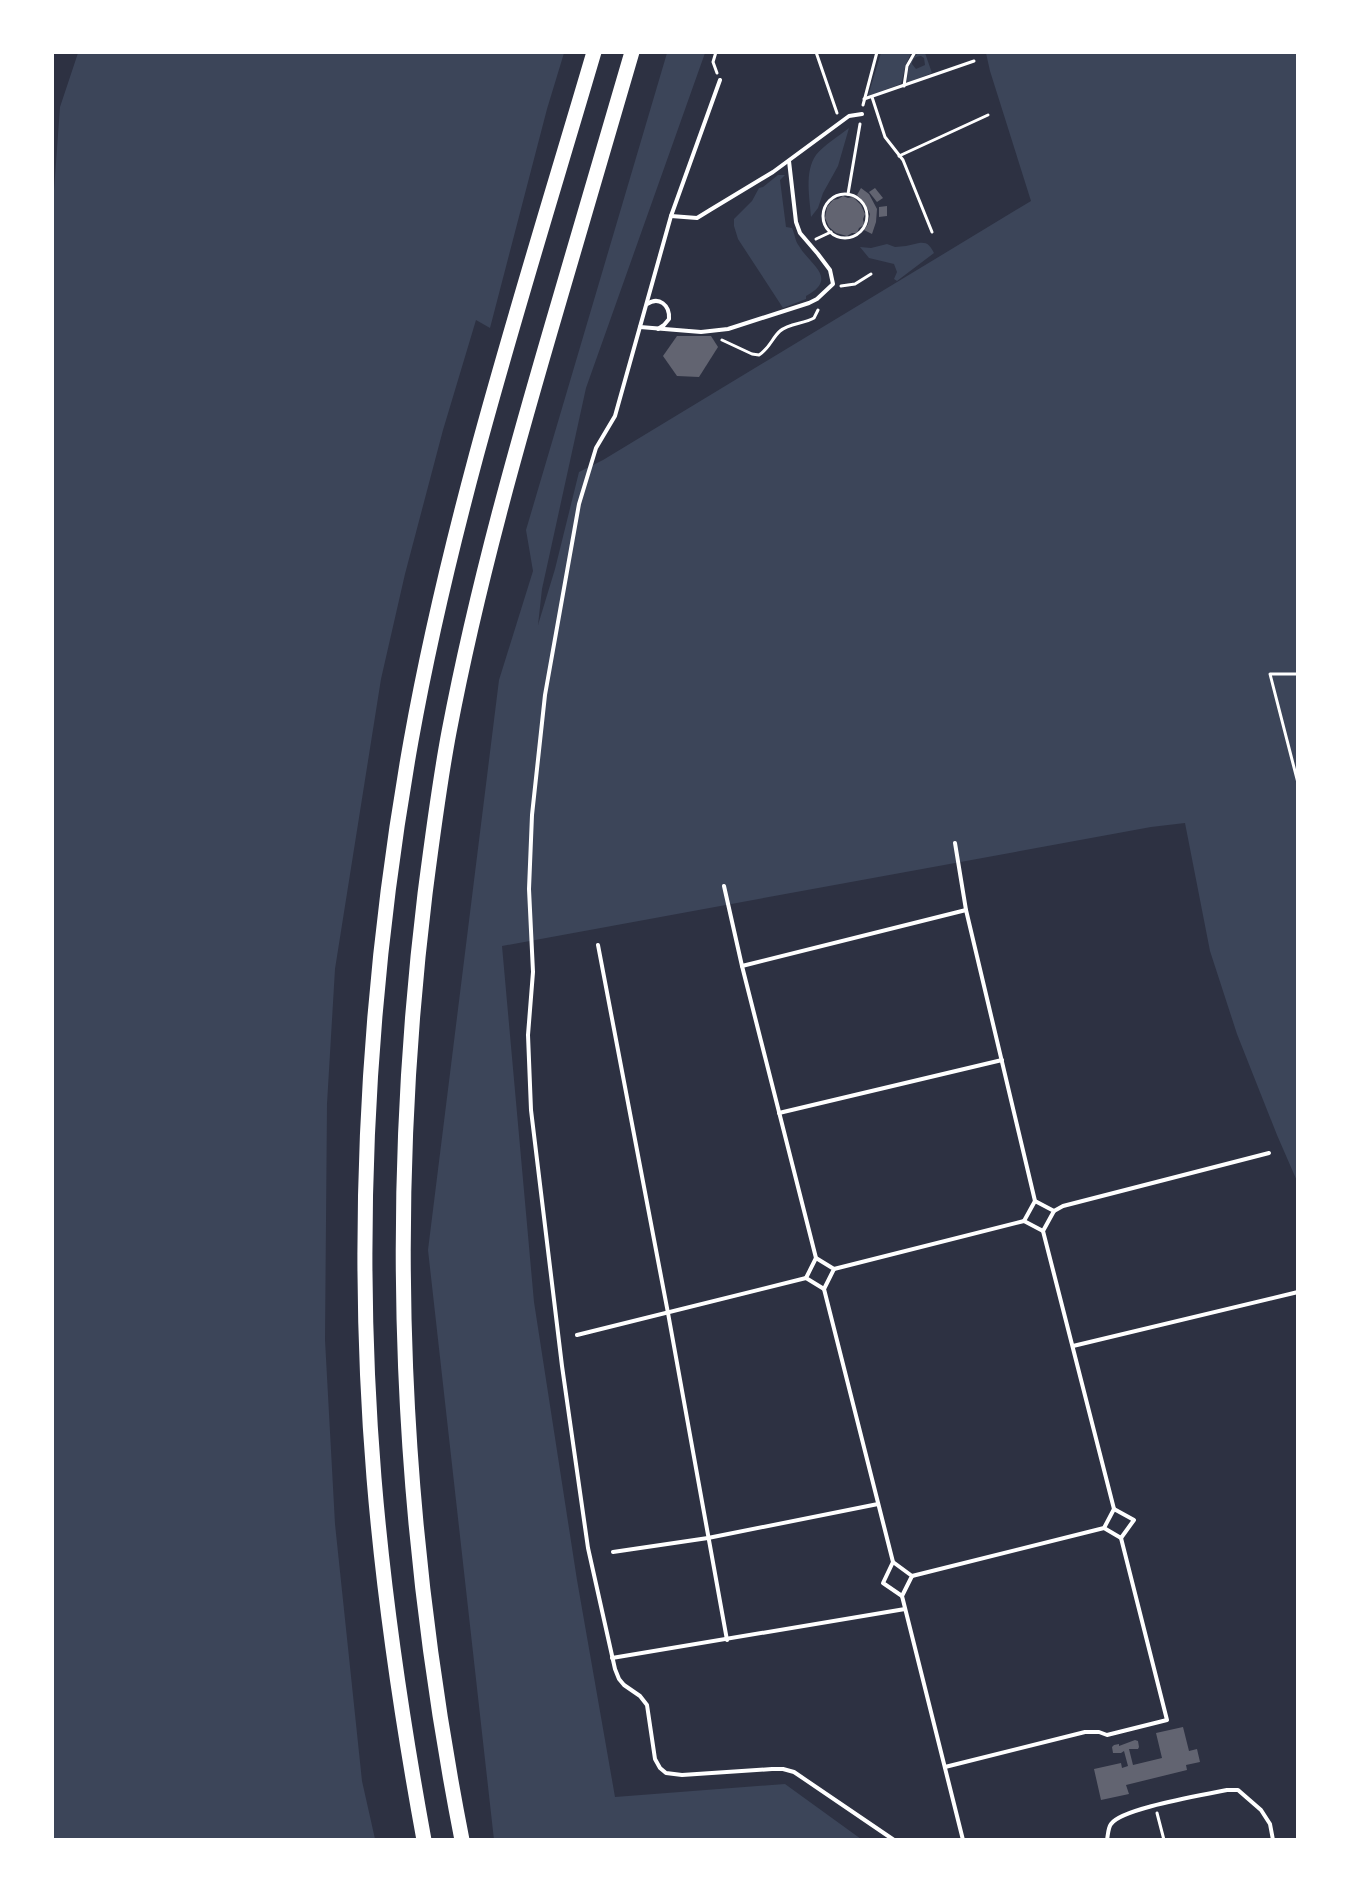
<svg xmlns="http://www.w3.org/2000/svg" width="1350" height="1892" viewBox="0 0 1350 1892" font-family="'PT Sans',sans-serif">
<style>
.green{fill:#3c4559;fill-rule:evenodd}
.building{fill:#626471}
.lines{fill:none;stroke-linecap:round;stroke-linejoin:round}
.path{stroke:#fff;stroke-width:3}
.service{stroke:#fff;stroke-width:4}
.motorway{stroke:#fff;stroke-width:15}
</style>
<rect width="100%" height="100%" fill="#2d3142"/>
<g class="green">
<path d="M 78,53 L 564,53 L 547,109 L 490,328 L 476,320 L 443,430 L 405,574 L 381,679 L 335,969 L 327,1104 L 325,1340 L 335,1524 L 362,1781 L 375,1839 L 53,1839 L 52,218 L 60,107 Z"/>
<path d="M 667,53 L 705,53 L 586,388 L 542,589 L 538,625 L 555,569 L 579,472 L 603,460 L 1031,201 L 990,71 L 986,53 L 1297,53 L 1297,1181 L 1277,1135 L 1237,1034 L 1210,951 L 1185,823 L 1151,827 L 502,946 L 534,1302 L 577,1580 L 615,1797 L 785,1784 L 861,1839 L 494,1840 L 428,1250 L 499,680 L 533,571 L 526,530 Z"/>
<path d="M 881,53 L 911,53 L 906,64 L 901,84 L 868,96 Z"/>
<path d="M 918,53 L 925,53 L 932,73 L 907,83 C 907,72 909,61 918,53 ZM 921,56 L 924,58 L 925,65 L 916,69 L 912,64 C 912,59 916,56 921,56 Z"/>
<path d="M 849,128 L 838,166 L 823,193 L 818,208 L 811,217 C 810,198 804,172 816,155 C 823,146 840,135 849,128 Z"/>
<path d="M 778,175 L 785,175 L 780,180 L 786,227 L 792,228 C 795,234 795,241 799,246 C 810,265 839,278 806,296 L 806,299 L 783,308 L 738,239 L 734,226 L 734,219 L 752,201 L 759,188 L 763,187 Z"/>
<path d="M 919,243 C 927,242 930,245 934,253 L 897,281 L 894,279 L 897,272 L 894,264 L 869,258 L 860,247 L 871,248 L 887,244 L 895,247 L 906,246 Z"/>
</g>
<g class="building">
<path d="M 861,188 L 869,194 L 877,209 L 876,222 L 872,234 L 864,230 L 868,224 L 870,214 L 865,204 L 857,195 Z"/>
<path d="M 875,188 L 883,198 L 877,202 L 869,192 Z"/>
<path d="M 843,196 L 848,198 L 853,197 L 861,205 L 865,214 L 863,219 L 864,225 L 859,228 L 857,233 L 852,233 L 847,236 L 836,233 L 829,227 L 825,218 L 827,207 L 833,200 L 838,199 Z"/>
<path d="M 887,206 L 887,216 L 879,217 L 879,207 Z"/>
<path d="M 677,336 L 711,336 L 718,347 L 699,377 L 677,376 L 663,356 Z"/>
<path d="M 1183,1727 L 1189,1751 L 1197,1749 L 1200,1762 L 1186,1765 L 1187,1770 L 1126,1785 L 1129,1794 L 1101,1800 L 1094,1769 L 1121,1763 L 1122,1768 L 1128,1766 L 1124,1751 L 1121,1753 L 1113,1753 L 1112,1747 L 1114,1745 L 1119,1744 L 1119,1746 L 1135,1740 L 1138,1741 L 1139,1747 L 1138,1749 L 1129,1749 L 1133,1765 L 1162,1758 L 1156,1733 Z"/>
</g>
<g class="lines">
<g class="path">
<path d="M 716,52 L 713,62 L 717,73"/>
<path d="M 816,52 L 837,113"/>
<path d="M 904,86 L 907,66 L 915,52"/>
<path d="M 872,97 L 885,137 L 903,160 L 932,232"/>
<path d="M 864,99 L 974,61"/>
<path d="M 863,105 L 877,52"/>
<path d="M 899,156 L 988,115"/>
<path d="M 848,194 L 860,124"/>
<circle cx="845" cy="216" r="22"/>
<path d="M 816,239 L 831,232"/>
<path d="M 841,286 L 855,284 L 871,274"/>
<path d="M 722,340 L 752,354 L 759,355 C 770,348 772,338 780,331 C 789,323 804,324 814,318 L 818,310"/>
<path d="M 1298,674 L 1270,674 L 1298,783"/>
<path d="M 1157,1813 L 1164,1840"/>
</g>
<g class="service">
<path d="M 720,80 L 671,216 L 615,416 L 596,448 L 579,504 L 545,695 L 532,815 L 529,889 L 533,972 L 528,1035 L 531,1110 L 562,1366 L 588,1548 L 615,1669 L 619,1679 L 624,1685 L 640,1696 L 647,1705 L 655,1759 L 660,1768 L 666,1773 L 682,1775 L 772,1769 L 783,1769 L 794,1772 L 894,1840"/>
<path d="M 671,216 L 697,218 L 710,210 L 773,172 L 849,116 L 862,114"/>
<path d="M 647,304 C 659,296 670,305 669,319 L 664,325 L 658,329"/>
<path d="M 640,327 L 701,332 L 728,329 L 809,303 L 817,299 L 833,284 L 830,270 L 818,254 L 800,233 L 796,222 L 789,161"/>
<path d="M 955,843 L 966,910 L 1035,1201 L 1054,1211 L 1043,1231 L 1114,1509"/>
<path d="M 724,886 L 742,966 L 816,1258 L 834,1269 L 824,1289 L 893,1562 L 912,1576 L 902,1596 L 963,1840"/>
<path d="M 598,945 L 668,1313 L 727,1640"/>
<path d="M 742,966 L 966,910"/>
<path d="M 779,1113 L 1002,1060"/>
<path d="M 1035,1201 L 1024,1221 L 1043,1231"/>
<path d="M 1054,1211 L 1063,1206 L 1269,1153"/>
<path d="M 816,1258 L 806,1278 L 824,1289"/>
<path d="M 834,1269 L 1024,1221"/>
<path d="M 577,1335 L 806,1278"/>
<path d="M 1073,1346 L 1298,1292"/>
<path d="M 613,1552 L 708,1538 L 878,1504"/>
<path d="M 893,1562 L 883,1583 L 902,1596"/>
<path d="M 912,1576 L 1104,1528 L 1121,1538 L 1134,1520 L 1114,1509 L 1104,1528"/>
<path d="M 612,1658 L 905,1609"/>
<path d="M 945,1767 L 1085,1732 L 1099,1732 L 1107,1735 L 1167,1720 L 1121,1538"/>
<path d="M 1107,1840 C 1108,1835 1108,1828 1111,1824 C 1122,1808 1205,1795 1227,1790 L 1238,1790 L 1261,1810 L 1270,1824 L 1273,1840"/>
</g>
<g class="motorway">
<path d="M 424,1840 C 402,1720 384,1599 374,1478 C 354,1233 368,983 411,741 C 453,507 527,280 594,52"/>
<path d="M 462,1840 C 400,1524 386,1214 425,894 C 432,840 439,785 449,732 C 477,585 518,441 560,298 C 584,216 608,134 632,52"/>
</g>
</g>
<rect width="1350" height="1892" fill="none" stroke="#ffffff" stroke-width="108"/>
</svg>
